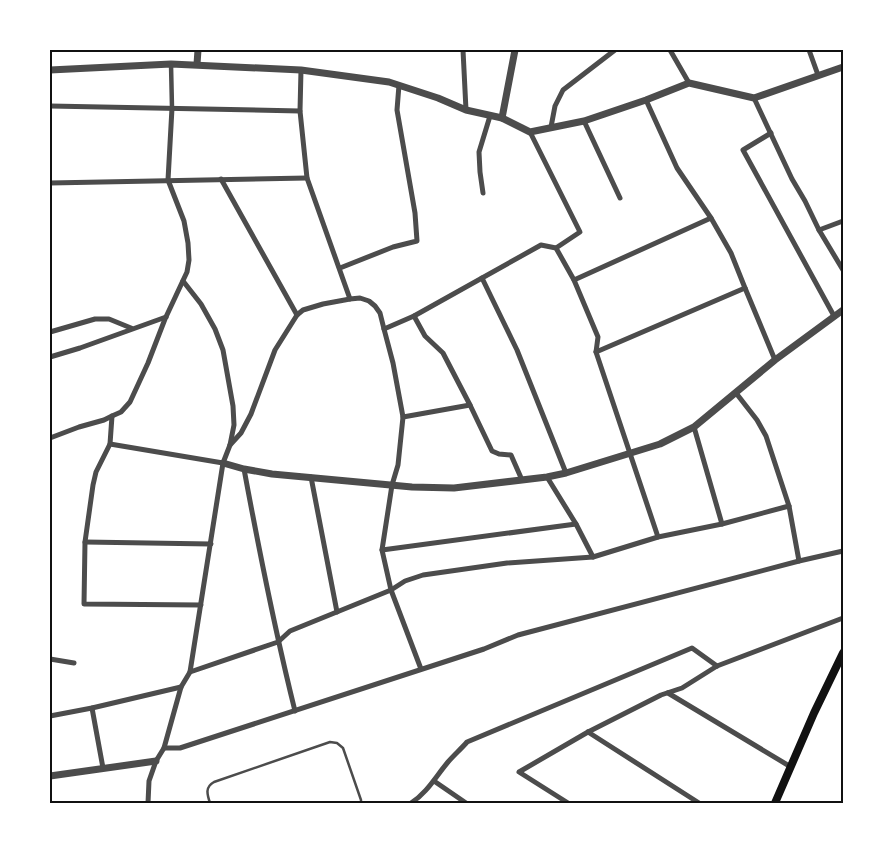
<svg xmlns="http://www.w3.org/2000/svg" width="893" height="853" viewBox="0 0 893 853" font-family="Raleway,sans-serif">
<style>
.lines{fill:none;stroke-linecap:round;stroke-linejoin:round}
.service{stroke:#4c4c4c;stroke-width:2.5}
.pedestrian{stroke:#4c4c4c;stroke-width:4.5}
.minor{stroke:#4c4c4c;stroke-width:5}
.tertiary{stroke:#4c4c4c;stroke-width:7}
.secondary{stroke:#111;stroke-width:8}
.neatline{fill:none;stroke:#111;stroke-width:2}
</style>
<rect width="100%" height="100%" fill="#fff"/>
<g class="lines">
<path class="service" d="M 210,803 C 207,794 205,787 214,782 L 330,742 L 337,743 L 343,748 L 361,800 L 361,803"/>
<path class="pedestrian" d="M 171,64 L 172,108"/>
<g class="minor">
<path d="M 463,50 L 466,110"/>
<path d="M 670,50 L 689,83"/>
<path d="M 809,50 L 818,75"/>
<path d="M 301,70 L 300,111 L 307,178 L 350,299"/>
<path d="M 754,98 L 792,179 L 805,201 L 819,230 L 843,270"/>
<path d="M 646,100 L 677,168 L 711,218 L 731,253 L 745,288 L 775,360"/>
<path d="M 50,106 L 300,111"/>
<path d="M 584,121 L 620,198"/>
<path d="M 551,127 L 555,106 L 563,90 L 615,50"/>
<path d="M 530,132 L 580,232 L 556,248"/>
<path d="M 771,133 L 743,150 L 834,316"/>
<path d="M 221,179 L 297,315"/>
<path d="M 50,183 L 307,178"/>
<path d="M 483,193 L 480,172 L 479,152 L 490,116"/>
<path d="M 819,230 L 843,221"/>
<path d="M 340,268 L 393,247 L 417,241 L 415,213 L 397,110 L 399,85"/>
<path d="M 482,278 L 517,350 L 566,473"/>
<path d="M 574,280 L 711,218"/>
<path d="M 414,316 L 425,336 L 443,353 L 470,405 L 492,451 L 499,454 L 511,455 L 522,480"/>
<path d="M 384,329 L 414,316 L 541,245 L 556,248 L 574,280 L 598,337 L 596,352 L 658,537"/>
<path d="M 50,332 L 95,319 L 109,319 L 131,328"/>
<path d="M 596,352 L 745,288"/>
<path d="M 50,357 L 80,348 L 166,317"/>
<path d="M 736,393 L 757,420 L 766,436 L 789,506 L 799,561"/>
<path d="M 112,416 L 110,444 L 96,472 L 93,485 L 85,542 L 84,604 L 201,605"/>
<path d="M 403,417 L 470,405"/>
<path d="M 694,427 L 722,524"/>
<path d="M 50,438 L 79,427 L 104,420 L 112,416 L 121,412 L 130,402 L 148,363 L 165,319 L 187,272 L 189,260 L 188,243 L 184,221 L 168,180 L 172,108"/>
<path d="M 110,444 L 223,463"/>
<path d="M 230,445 L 241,433 L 251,414 L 275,350 L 297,315 L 303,310 L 323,304 L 350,299 L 360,298 L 369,301 L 375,306 L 380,313 L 384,329 L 393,363 L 403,417 L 398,465 L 392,485 L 382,550 L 391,590 L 421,669"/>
<path d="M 244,469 C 259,550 275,631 295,711"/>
<path d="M 311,477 L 337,612"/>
<path d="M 547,477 L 576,524 L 593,557"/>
<path d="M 85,542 L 211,544"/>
<path d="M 382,550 L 576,524"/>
<path d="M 50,659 L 74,663"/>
<path d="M 190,672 L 278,642 L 290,631 L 391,590 L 405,581 L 423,575 L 507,563 L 593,557 L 658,537 L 722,524 L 789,506"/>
<path d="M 668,693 L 791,767"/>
<path d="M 92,708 L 103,768"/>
<path d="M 50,716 L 92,708 L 181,687"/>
<path d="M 588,732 L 699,803"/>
<path d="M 164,748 L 180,748 L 484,649 L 518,635 L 799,561 L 843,551"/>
<path d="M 434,781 L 466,803"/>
<path d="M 148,803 L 149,781 L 156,761 L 164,748 L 181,687 L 190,672 L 223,463 L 230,445 L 234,425 L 233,406 L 223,350 L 215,329 L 201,304 L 183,281"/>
<path d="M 411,803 C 427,793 436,776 448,762 C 454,755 461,749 467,742 L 692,648 L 717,666"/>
<path d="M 568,803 L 519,772 L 588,732 L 661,695 L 682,688 L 717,666 L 843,618"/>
</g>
<g class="tertiary">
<path d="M 197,64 L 198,50"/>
<path d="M 50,70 L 171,64 L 301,70 L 389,82 L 438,98 L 466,110 L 502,118 L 530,132 L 584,121 L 646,100 L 689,83 L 754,98 L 843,67"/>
<path d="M 502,118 L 515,50"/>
<path d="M 223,463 L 244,469 L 272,474 L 412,487 L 454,488 L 547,477 L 566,473 L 660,444 L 694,427 L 775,360 L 843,310"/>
<path d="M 50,776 L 156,761"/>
</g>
<path class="secondary" d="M 775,803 L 814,713 L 843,653"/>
</g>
<rect width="893" height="853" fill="none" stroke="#ffffff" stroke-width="102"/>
<rect x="51" y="51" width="791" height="751" class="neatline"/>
</svg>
